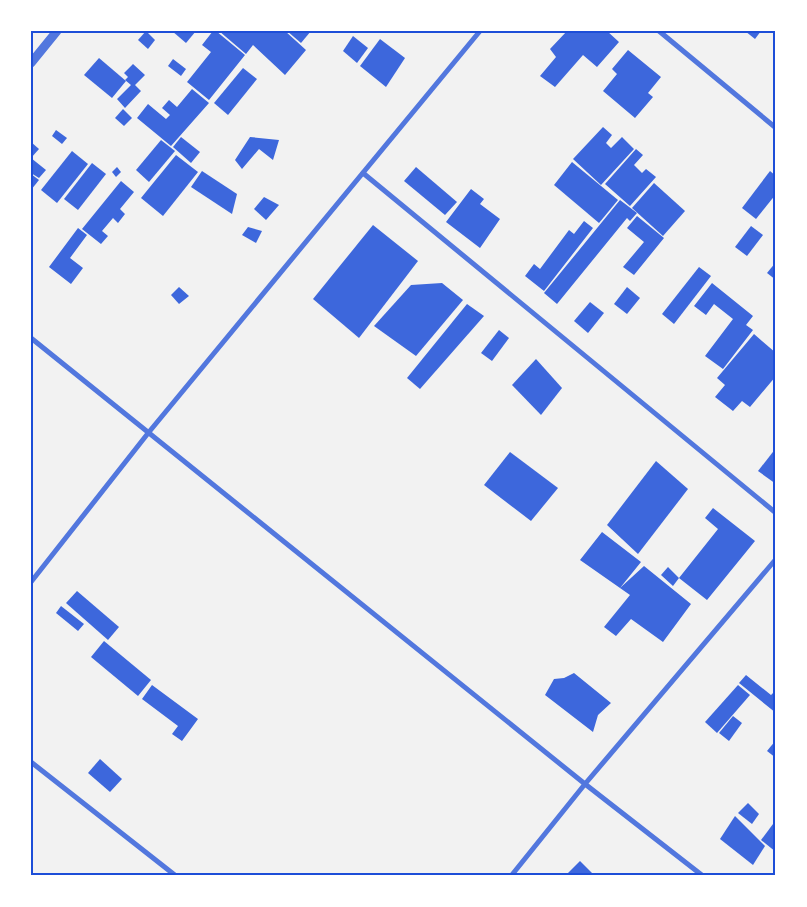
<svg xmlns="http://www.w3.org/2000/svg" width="807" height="907" viewBox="0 0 807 907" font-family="Ubuntu,sans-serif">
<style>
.building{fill:#3d67dc}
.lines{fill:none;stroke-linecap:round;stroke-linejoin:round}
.minor{stroke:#5277de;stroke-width:5}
.tertiary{stroke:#5277de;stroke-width:9}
.neatline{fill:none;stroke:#1d4ed8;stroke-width:2}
</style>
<rect width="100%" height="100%" fill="#f2f2f2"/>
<g class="building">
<path d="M 146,31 L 155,40 L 148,49 L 138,40 Z"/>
<path d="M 172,31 L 196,31 L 186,43 Z"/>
<path d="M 213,31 L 216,31 L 245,55 L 209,100 L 187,82 L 211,52 L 202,45 Z"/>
<path d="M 219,31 L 285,31 L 306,50 L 285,75 L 253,45 L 246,54 Z"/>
<path d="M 287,31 L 311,31 L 301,43 Z"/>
<path d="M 567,31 L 607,31 L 619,42 L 597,67 L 583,55 L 555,87 L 540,76 L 556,57 L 550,49 Z"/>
<path d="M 745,31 L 761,31 L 755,39 Z"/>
<path d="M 353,36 L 368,48 L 357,63 L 343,51 Z"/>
<path d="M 380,39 L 405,58 L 386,87 L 360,66 Z"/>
<path d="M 628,50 L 661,77 L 648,93 L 653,97 L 635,118 L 603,91 L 617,74 L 612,69 Z"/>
<path d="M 99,58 L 126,81 L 112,98 L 84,75 Z"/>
<path d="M 173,59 L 186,69 L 181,76 L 168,66 Z"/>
<path d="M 133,64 L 145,75 L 135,85 L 141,91 L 125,108 L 117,99 L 131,85 L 125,80 L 128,77 L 124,73 Z"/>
<path d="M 243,68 L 257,79 L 228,115 L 214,103 Z"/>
<path d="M 192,89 L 209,103 L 171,146 L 137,118 L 148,104 L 166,119 L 170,115 L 162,108 L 169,100 L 177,107 Z"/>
<path d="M 123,109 L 132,118 L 124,126 L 115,118 Z"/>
<path d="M 603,127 L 612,135 L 606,143 L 611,148 L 622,137 L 634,149 L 601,185 L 573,159 Z"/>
<path d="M 56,130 L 67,138 L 62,144 L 52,136 Z"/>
<path d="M 181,137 L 200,152 L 191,163 L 173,147 Z"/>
<path d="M 250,137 L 279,140 L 273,160 L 259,149 L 242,169 L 235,160 Z"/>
<path d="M 161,140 L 175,151 L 149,182 L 136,170 Z"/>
<path d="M 31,142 L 39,149 L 31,158 Z"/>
<path d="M 636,149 L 643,155 L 634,165 L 642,173 L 646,169 L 656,177 L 630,206 L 605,184 Z"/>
<path d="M 72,151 L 88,164 L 57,203 L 41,190 Z"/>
<path d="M 176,155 L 198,172 L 163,216 L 141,198 Z"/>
<path d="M 31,158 L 46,170 L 39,178 L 31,173 Z"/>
<path d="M 572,162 L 618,200 L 599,223 L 554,185 Z"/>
<path d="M 92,163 L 106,174 L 78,210 L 64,199 Z"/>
<path d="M 117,167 L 121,172 L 116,177 L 112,172 Z"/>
<path d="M 416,167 L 457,202 L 445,215 L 404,181 Z"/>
<path d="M 202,171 L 237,194 L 232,214 L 191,187 Z"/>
<path d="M 770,171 L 776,176 L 776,194 L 756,219 L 742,208 Z"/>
<path d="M 31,174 L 39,180 L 31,190 Z"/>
<path d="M 121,181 L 134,192 L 120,209 L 125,214 L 118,223 L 113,218 L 102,231 L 108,236 L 101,244 L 82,229 Z"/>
<path d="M 654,183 L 685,211 L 663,236 L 632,208 Z"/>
<path d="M 471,189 L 484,199 L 480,204 L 500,219 L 480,248 L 446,222 Z"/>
<path d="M 264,197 L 279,205 L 266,220 L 254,209 Z"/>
<path d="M 620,200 L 637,213 L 630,221 L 627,218 L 557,304 L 544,293 Z"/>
<path d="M 637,216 L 664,238 L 634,275 L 623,267 L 644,242 L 627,228 Z"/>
<path d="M 584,221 L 593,228 L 544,291 L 525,276 L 534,264 L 540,269 L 569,230 L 574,234 Z"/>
<path d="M 373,225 L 418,261 L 359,338 L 313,299 Z"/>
<path d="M 751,226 L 763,235 L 747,256 L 735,247 Z"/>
<path d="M 248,227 L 262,231 L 256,243 L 242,235 Z"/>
<path d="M 78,228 L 87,235 L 70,258 L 83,268 L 71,284 L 49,267 Z"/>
<path d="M 776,262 L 776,280 L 767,273 Z"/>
<path d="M 699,267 L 711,276 L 674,324 L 662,314 Z"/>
<path d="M 442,283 L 463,300 L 416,356 L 374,326 L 411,285 Z"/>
<path d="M 712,283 L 753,316 L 746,325 L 753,330 L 723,369 L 705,356 L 733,319 L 714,304 L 706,315 L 694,306 Z"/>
<path d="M 179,287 L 189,296 L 179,304 L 171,295 Z"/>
<path d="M 627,287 L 640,298 L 627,314 L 614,304 Z"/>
<path d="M 590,302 L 604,313 L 588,333 L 574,321 Z"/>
<path d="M 467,304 L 484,316 L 420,389 L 407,378 Z"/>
<path d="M 499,330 L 509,338 L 492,361 L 481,353 Z"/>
<path d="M 754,334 L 776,353 L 776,376 L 750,407 L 742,401 L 733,411 L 715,397 L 725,385 L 717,378 Z"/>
<path d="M 536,359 L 562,388 L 541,415 L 512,385 Z"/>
<path d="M 776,448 L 776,484 L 758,471 Z"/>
<path d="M 510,452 L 558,488 L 531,521 L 484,485 Z"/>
<path d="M 656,461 L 688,489 L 638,554 L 607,525 Z"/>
<path d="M 713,508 L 755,541 L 707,600 L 679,578 L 673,586 L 661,575 L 668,567 L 679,578 L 718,529 L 705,518 Z"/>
<path d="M 602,532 L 641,562 L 620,588 L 644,566 L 691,604 L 663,642 L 631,619 L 616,636 L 604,627 L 630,595 L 580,560 Z"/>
<path d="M 77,591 L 119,627 L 108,640 L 66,603 Z"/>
<path d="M 61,606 L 84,624 L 78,631 L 56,613 Z"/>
<path d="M 104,641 L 151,680 L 138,696 L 91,657 Z"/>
<path d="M 574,673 L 611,703 L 598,715 L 593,732 L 545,695 L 554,679 L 564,678 Z"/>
<path d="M 746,675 L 771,695 L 776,690 L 776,713 L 739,683 Z"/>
<path d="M 152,685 L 198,719 L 182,741 L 172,734 L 178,726 L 142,699 Z"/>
<path d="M 738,685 L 750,695 L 717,733 L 705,722 Z"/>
<path d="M 733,716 L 742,723 L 729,741 L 719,733 Z"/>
<path d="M 776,740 L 776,758 L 767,751 Z"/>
<path d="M 100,759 L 122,779 L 110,792 L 88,773 Z"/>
<path d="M 748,803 L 759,814 L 752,824 L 738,813 Z"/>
<path d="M 735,816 L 765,846 L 753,865 L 720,839 Z"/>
<path d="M 776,820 L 776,852 L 761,840 Z"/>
<path d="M 580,861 L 595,876 L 565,876 Z"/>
</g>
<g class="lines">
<g class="minor">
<path d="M 659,31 L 776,128"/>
<path d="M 363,173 L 776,513"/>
<path d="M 31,338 L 585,784 L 703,876"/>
<path d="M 31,582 L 149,432 L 480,31"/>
<path d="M 31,762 L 176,876"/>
<path d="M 511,876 L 585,784 L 776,559"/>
</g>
<path class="tertiary" d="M 31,63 L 57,31"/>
</g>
<rect width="807" height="907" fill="none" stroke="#ffffff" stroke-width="65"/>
<rect x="32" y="32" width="742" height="842" class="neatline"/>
</svg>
